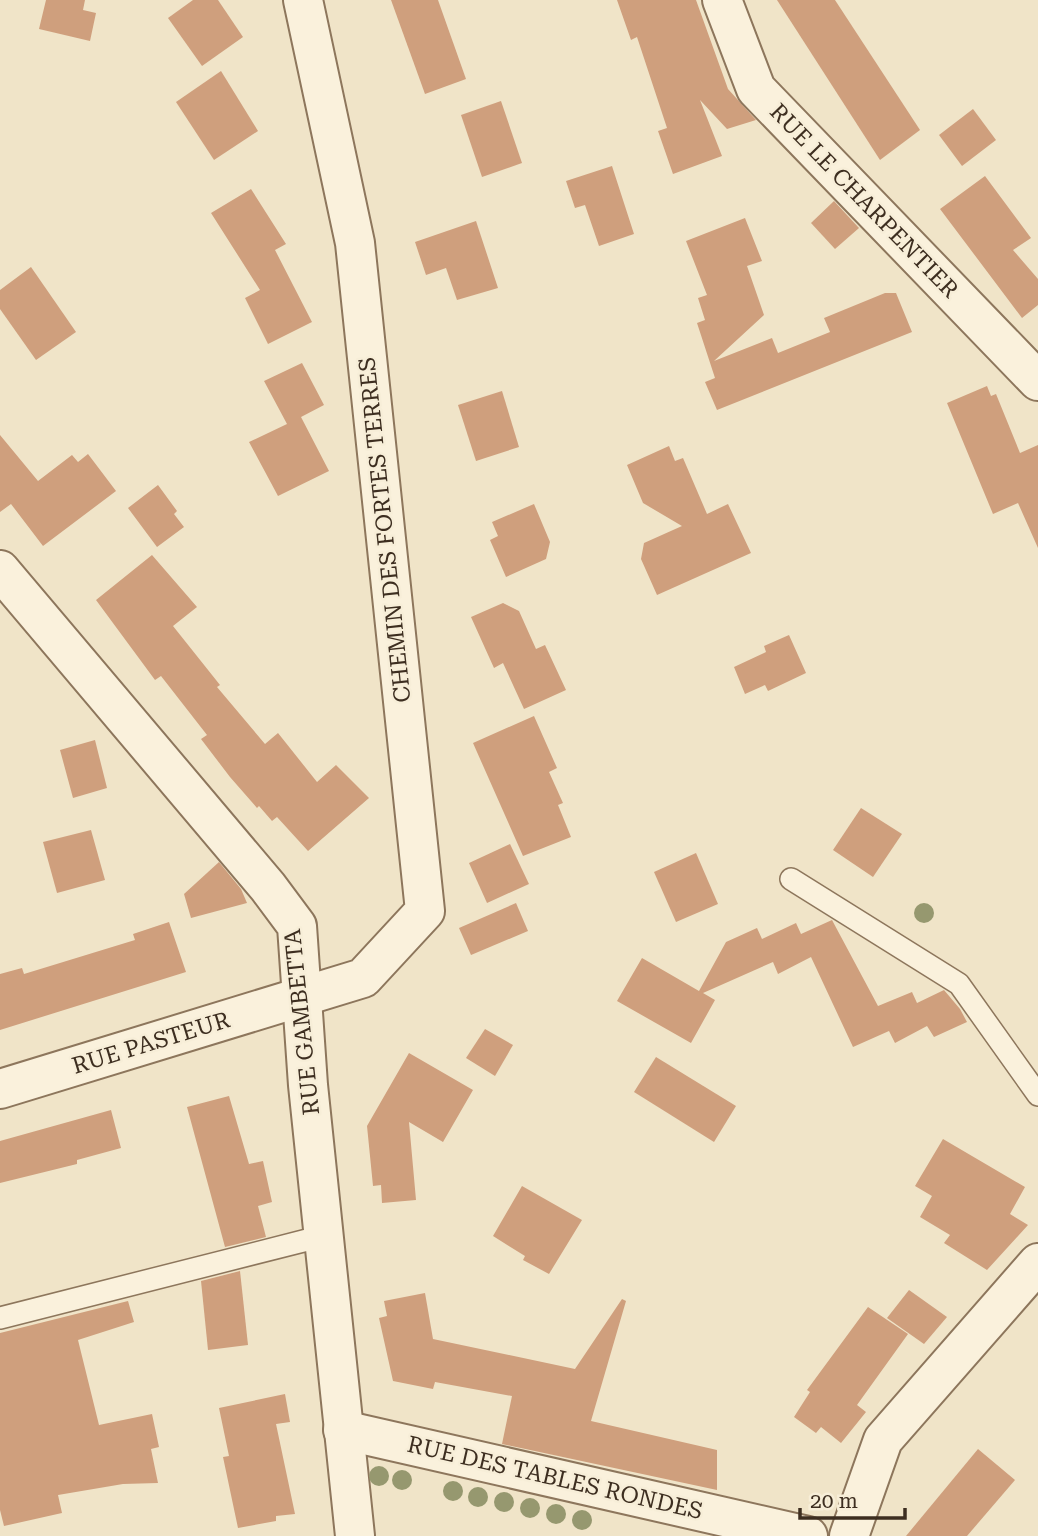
<svg xmlns="http://www.w3.org/2000/svg" width="1038" height="1536" viewBox="0 0 1038 1536" font-family="'Roboto Serif',serif">
<style>
.building{fill:#cf9f7d}
.lines{fill:none;stroke-linecap:round;stroke-linejoin:round}
.lane-casing{stroke:#8d765c;stroke-width:24}
.street-casing{stroke:#8d765c;stroke-width:42}
.lane{stroke:#faf1dc;stroke-width:21}
.street{stroke:#faf1dc;stroke-width:38}
.tree{fill:#96986f}
.labels{text-anchor:middle;dominant-baseline:central;stroke-width:5;stroke-linejoin:round;paint-order:stroke}
.street-label{font-size:23px;fill:#3d2e20;stroke:#f7eed8}
</style>
<rect width="100%" height="100%" fill="#f0e4c8"/>
<g class="building">
<path d="M 46,0 L 85,0 L 83,10 L 96,13 L 90,41 L 39,29 Z"/>
<path d="M 193,0 L 218,0 L 243,37 L 202,66 L 168,18 Z"/>
<path d="M 391,0 L 438,0 L 466,79 L 425,94 Z"/>
<path d="M 617,0 L 696,0 L 728,89 L 756,120 L 727,129 L 700,100 L 722,156 L 673,174 L 658,131 L 667,128 L 637,37 L 631,40 Z"/>
<path d="M 777,0 L 835,0 L 920,130 L 880,160 Z"/>
<path d="M 221,71 L 258,131 L 214,160 L 176,102 Z"/>
<path d="M 501,101 L 522,163 L 482,177 L 461,115 Z"/>
<path d="M 973,109 L 996,140 L 962,166 L 939,135 Z"/>
<path d="M 612,166 L 634,234 L 599,246 L 585,205 L 575,208 L 566,181 Z"/>
<path d="M 985,176 L 1031,238 L 1013,250 L 1038,279 L 1038,305 L 1022,318 L 940,209 Z"/>
<path d="M 251,189 L 286,244 L 275,250 L 312,322 L 268,344 L 245,298 L 260,290 L 211,213 Z"/>
<path d="M 834,201 L 859,228 L 835,249 L 811,223 Z"/>
<path d="M 745,218 L 762,261 L 747,266 L 764,315 L 714,361 L 772,338 L 778,353 L 830,332 L 824,318 L 885,293 L 896,293 L 912,332 L 717,410 L 705,382 L 715,378 L 697,323 L 705,320 L 698,298 L 707,295 L 686,241 Z"/>
<path d="M 476,221 L 498,288 L 457,300 L 446,268 L 426,275 L 415,242 Z"/>
<path d="M 31,267 L 76,332 L 36,360 L 0,309 L 0,290 Z"/>
<path d="M 302,363 L 324,405 L 301,417 L 329,471 L 278,496 L 249,442 L 287,424 L 264,381 Z"/>
<path d="M 987,386 L 991,396 L 996,394 L 1020,453 L 1038,445 L 1038,548 L 1018,503 L 993,514 L 947,403 Z"/>
<path d="M 502,391 L 519,447 L 476,461 L 458,405 Z"/>
<path d="M 0,435 L 38,481 L 72,455 L 78,462 L 88,454 L 116,491 L 43,546 L 11,504 L 0,512 Z"/>
<path d="M 669,446 L 675,461 L 683,458 L 707,514 L 728,504 L 751,553 L 657,595 L 641,559 L 644,543 L 682,526 L 643,503 L 627,465 Z"/>
<path d="M 158,485 L 177,511 L 174,514 L 184,527 L 157,547 L 128,508 Z"/>
<path d="M 534,504 L 550,542 L 546,559 L 506,577 L 490,540 L 498,536 L 492,522 Z"/>
<path d="M 152,555 L 197,607 L 173,626 L 220,685 L 217,687 L 265,744 L 278,733 L 317,782 L 336,765 L 369,798 L 308,851 L 277,817 L 272,821 L 259,806 L 257,808 L 230,777 L 201,739 L 207,735 L 161,676 L 155,680 L 96,600 Z"/>
<path d="M 503,603 L 519,611 L 536,649 L 545,645 L 566,690 L 524,709 L 503,663 L 494,668 L 471,617 Z"/>
<path d="M 789,635 L 806,673 L 768,691 L 765,685 L 745,694 L 734,667 L 766,652 L 764,646 Z"/>
<path d="M 534,716 L 557,768 L 549,772 L 563,803 L 558,805 L 571,837 L 523,856 L 473,743 Z"/>
<path d="M 95,740 L 107,788 L 73,798 L 60,750 Z"/>
<path d="M 861,808 L 902,834 L 873,877 L 833,850 Z"/>
<path d="M 91,830 L 105,880 L 57,893 L 43,842 Z"/>
<path d="M 510,844 L 529,884 L 487,903 L 469,863 Z"/>
<path d="M 696,853 L 718,904 L 676,922 L 654,872 Z"/>
<path d="M 219,862 L 241,889 L 247,903 L 191,918 L 184,894 Z"/>
<path d="M 516,903 L 528,931 L 471,955 L 459,928 Z"/>
<path d="M 832,920 L 878,1006 L 912,992 L 917,1003 L 944,990 L 960,1009 L 967,1022 L 934,1037 L 927,1026 L 895,1043 L 889,1031 L 853,1047 L 811,957 L 778,974 L 773,962 L 703,993 L 715,1000 L 691,1043 L 617,1001 L 642,958 L 699,991 L 726,942 L 757,928 L 762,939 L 796,923 L 801,934 Z"/>
<path d="M 169,922 L 186,972 L 0,1030 L 0,974 L 22,968 L 24,974 L 135,940 L 133,934 Z"/>
<path d="M 485,1029 L 513,1045 L 495,1076 L 466,1058 Z"/>
<path d="M 409,1053 L 473,1090 L 443,1142 L 409,1122 L 416,1200 L 382,1203 L 381,1185 L 373,1186 L 367,1126 Z"/>
<path d="M 656,1057 L 736,1106 L 714,1142 L 634,1092 Z"/>
<path d="M 229,1096 L 249,1164 L 263,1161 L 272,1202 L 258,1206 L 266,1237 L 225,1247 L 187,1107 Z"/>
<path d="M 111,1110 L 121,1148 L 77,1160 L 77,1164 L 0,1183 L 0,1141 Z"/>
<path d="M 943,1139 L 1025,1187 L 1010,1214 L 1028,1225 L 987,1270 L 944,1243 L 950,1235 L 920,1217 L 932,1196 L 915,1186 Z"/>
<path d="M 522,1186 L 582,1220 L 549,1274 L 523,1260 L 525,1256 L 493,1236 Z"/>
<path d="M 240,1271 L 248,1345 L 208,1350 L 201,1281 Z"/>
<path d="M 909,1290 L 947,1317 L 924,1344 L 887,1318 Z"/>
<path d="M 425,1293 L 433,1339 L 575,1369 L 622,1299 L 626,1301 L 591,1421 L 717,1450 L 717,1490 L 502,1444 L 512,1396 L 435,1382 L 433,1389 L 393,1381 L 379,1318 L 387,1316 L 384,1301 Z"/>
<path d="M 128,1301 L 134,1322 L 78,1340 L 99,1425 L 152,1414 L 159,1447 L 151,1449 L 158,1483 L 123,1484 L 58,1495 L 62,1513 L 4,1526 L 0,1510 L 0,1333 Z"/>
<path d="M 868,1307 L 908,1334 L 857,1405 L 866,1412 L 841,1443 L 821,1427 L 816,1433 L 794,1417 L 810,1392 L 807,1390 Z"/>
<path d="M 285,1394 L 290,1422 L 276,1424 L 295,1514 L 276,1516 L 276,1521 L 238,1528 L 223,1457 L 229,1456 L 219,1408 Z"/>
<path d="M 978,1449 L 1015,1480 L 967,1536 L 906,1536 Z"/>
</g>
<g class="lines">
<g class="lane-casing">
<g id="lane">
<path d="M 791,879 L 959,984 L 1038,1095"/>
<path d="M 0,1318 L 323,1236"/>
</g>
</g>
<g class="street-casing">
<g id="street">
<path d="M 722,0 L 756,89 L 1038,381"/>
<path d="M 0,570 L 268,887 L 297,926 L 308,1085 L 355,1536"/>
<path d="M 0,1089 L 363,978 L 425,911 L 355,243 L 303,0"/>
<path d="M 343,1430 L 808,1536"/>
<path d="M 849,1536 L 883,1440 L 1038,1263"/>
</g>
</g>
<use href="#lane" class="lane"/>
<use href="#street" class="street"/>
</g>
<g class="tree">
<circle cx="924" cy="913" r="10"/>
<circle cx="379" cy="1476" r="10"/>
<circle cx="402" cy="1480" r="10"/>
<circle cx="453" cy="1491" r="10"/>
<circle cx="478" cy="1497" r="10"/>
<circle cx="504" cy="1502" r="10"/>
<circle cx="530" cy="1508" r="10"/>
<circle cx="556" cy="1514" r="10"/>
<circle cx="582" cy="1520" r="10"/>
</g>
<g class="labels">
<g class="street-label">
<text transform="translate(864 201) rotate(46)">RUE LE CHARPENTIER</text>
<text transform="translate(385 530) rotate(-96)">CHEMIN DES FORTES TERRES</text>
<text transform="translate(302 1022) rotate(-96)">RUE GAMBETTA</text>
<text transform="translate(151 1043) rotate(-17)">RUE PASTEUR</text>
<text transform="translate(555 1478) rotate(13)">RUE DES TABLES RONDES</text>
</g>
</g>
<path d="M800 1508v10h105v-10" fill="none" stroke="#3d2e20" stroke-width="3.5"/>
<text x="810" y="1508" font-size="21" fill="#3d2e20" stroke="#f7eed8" stroke-width="5" paint-order="stroke">20 m</text>
</svg>
